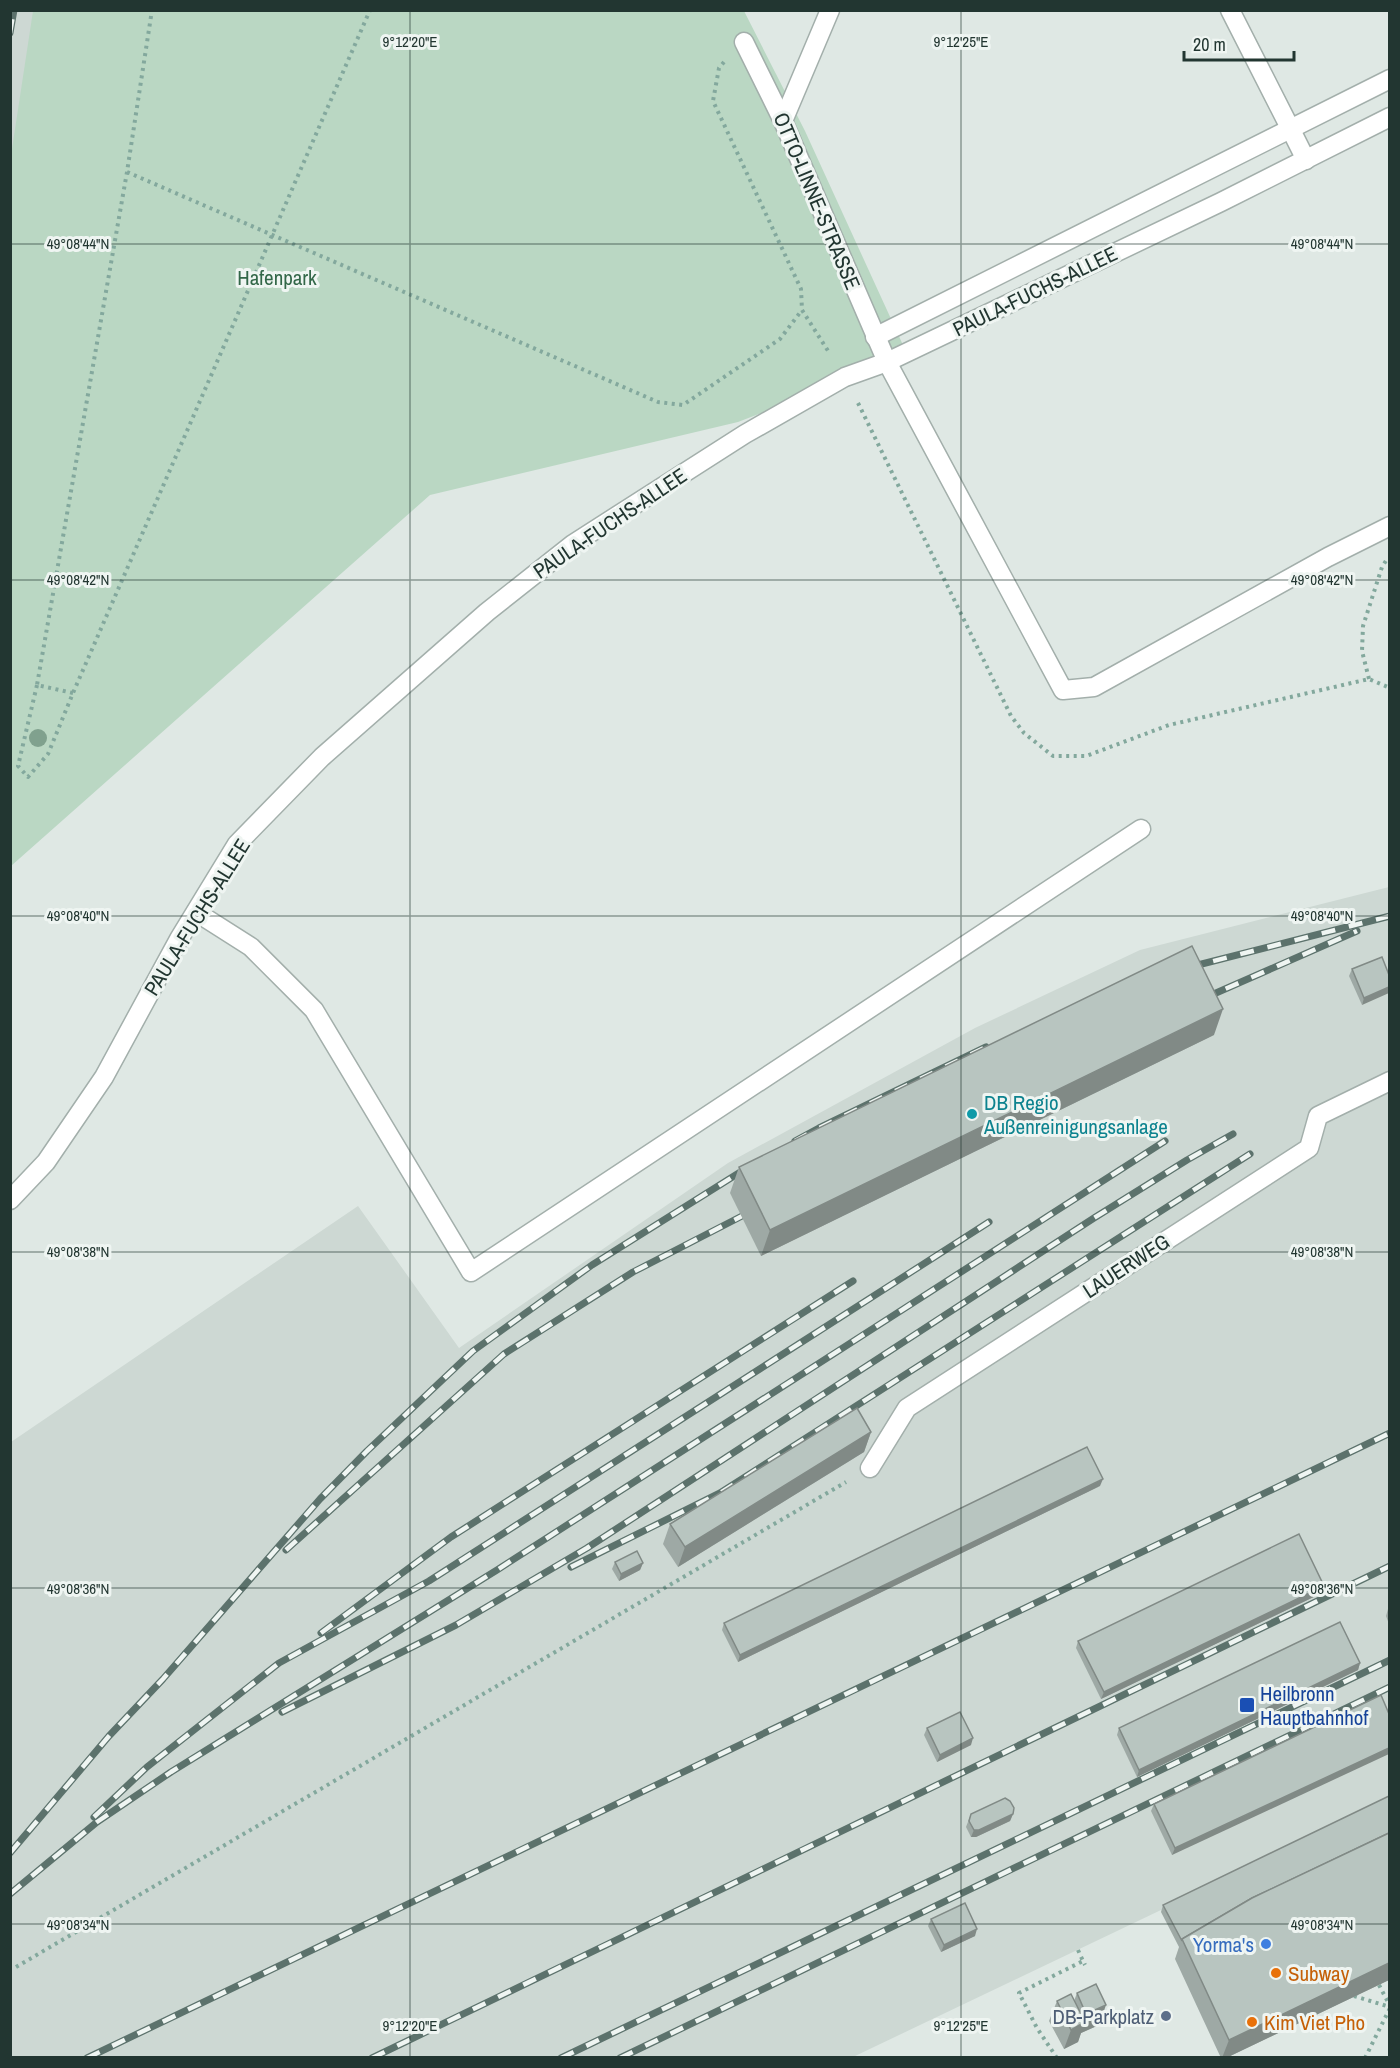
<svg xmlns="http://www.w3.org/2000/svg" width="1400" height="2068" viewBox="0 0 1400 2068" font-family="'Archivo Narrow',sans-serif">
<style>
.built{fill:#cdd8d3}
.green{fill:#bad7c3}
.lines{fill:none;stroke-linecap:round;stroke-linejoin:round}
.service-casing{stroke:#a3afab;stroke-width:21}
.pedestrian-casing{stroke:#a3afab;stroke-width:21}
.minor-casing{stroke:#a3afab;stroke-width:21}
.path{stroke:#83a89d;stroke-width:4;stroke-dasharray:3 4.5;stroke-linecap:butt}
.service{stroke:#fff;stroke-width:18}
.pedestrian{stroke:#fff;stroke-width:18}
.minor{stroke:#fff;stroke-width:18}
.rail-casing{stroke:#5c726c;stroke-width:7}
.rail{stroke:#eff5f2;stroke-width:4.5;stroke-dasharray:14;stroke-linecap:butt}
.tree{fill:#80a18e}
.wall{fill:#9ea9a5}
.shaded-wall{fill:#818a86}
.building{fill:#b8c5c0;stroke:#818a86;stroke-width:1.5}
.ticks{fill:none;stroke:#223631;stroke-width:1.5;stroke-opacity:0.45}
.culture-dot{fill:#0f9aa8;stroke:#eff5f2;stroke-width:2}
.transit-dot{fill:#1a4fb4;stroke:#eff5f2;stroke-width:2}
.shop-dot{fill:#3f7fe0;stroke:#eff5f2;stroke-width:2}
.food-dot{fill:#e8710a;stroke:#eff5f2;stroke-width:2}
.service-dot{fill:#5c6f8a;stroke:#eff5f2;stroke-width:2}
.labels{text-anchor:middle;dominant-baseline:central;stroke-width:6;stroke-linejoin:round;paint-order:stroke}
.street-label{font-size:21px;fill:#223631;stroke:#eff5f2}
.park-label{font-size:21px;fill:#326748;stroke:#eff5f2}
.culture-label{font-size:21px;fill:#0d838f;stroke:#eff5f2;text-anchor:start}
.transit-label{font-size:21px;fill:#164399;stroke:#eff5f2;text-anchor:start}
.shop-label{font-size:21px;fill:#366cbe;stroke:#eff5f2;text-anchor:end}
.food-label{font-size:21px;fill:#c56008;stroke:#eff5f2;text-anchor:start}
.service-label{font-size:21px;fill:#4e5e75;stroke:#eff5f2;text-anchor:end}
.ticks-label{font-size:15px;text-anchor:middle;fill:#223631;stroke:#eff5f2;stroke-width:6;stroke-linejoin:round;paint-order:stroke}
</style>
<rect width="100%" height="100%" fill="#dfe8e4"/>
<g class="built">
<path d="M 11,11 L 34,11 L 11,168 Z"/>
<path d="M 1389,887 L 1389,1801 L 853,2057 L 11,2058 L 11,1442 L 358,1206 L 459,1348 L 728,1163 L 975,1028 L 1140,950 Z"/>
</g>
<path class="green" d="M 33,11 L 744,11 L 805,131 L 908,356 L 738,422 L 430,495 L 11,866 L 10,162 Z"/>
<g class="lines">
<g class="service-casing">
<g id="service">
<path d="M 744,42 L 783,121 L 887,362 L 1063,690 L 1094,687 L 1328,557 L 1390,526"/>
<path d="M 783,121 L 830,10"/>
<path d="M 196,912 L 251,947 L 314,1010 L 471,1272 L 1141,829"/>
<path d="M 10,1200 L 46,1162 L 104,1077 L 179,939 L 237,844 L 322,757 L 487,612 L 573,544 L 745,434 L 845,377 L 887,362"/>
<path d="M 870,1468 L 907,1408 L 1309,1148 L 1318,1116 L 1390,1081"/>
</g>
</g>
<g class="pedestrian-casing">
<path id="pedestrian" d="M 1230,10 L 1290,128"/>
</g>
<g class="minor-casing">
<g id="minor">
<path d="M 1290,128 L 1306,160"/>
<path d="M 875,337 L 1390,79"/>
<path d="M 887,362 L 1221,202 L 1390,117"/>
</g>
</g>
<g class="path">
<path d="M 724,62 L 719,68 L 713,101 L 801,289 L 802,310 L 830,354"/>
<path d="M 127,172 L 658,402 L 683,405 L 780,339 L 802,310"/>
<path d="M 858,403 L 1011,716 L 1024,733 L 1053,756 L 1086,756 L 1169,725 L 1369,679 L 1390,688"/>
<path d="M 1369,679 L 1362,651 L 1363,626 L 1382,567 L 1387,559"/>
<path d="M 37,685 L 18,766 L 28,777 L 48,754 L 73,693 L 370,10"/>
<path d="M 73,693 L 37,685 L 127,172 L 152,10"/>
<path d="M 1078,1950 L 1083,1961"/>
<path d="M 16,1967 L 846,1482"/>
<path d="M 1379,1985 L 1390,2006"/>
<path d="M 1354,1996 L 1390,2007"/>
<path d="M 1057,2058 L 1037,2028 L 1019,1993 L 1083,1961 L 1085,1965"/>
<path d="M 1365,2058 L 1390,2008"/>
</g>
<use href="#service" class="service"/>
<use href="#pedestrian" class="pedestrian"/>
<use href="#minor" class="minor"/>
<g class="rail-casing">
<g id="rail">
<path d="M 10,33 L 14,10"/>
<path d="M 1186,968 L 1390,916"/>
<path d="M 1200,1000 L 1357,931"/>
<path d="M 795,1141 L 819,1128 L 986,1047"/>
<path d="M 286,1550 L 504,1354 L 633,1272 L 742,1216"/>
<path d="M 571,1567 L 720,1493 L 1250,1154"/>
<path d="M 321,1633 L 451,1537 L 853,1281"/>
<path d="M 282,1712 L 456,1625 L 587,1548 L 1094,1218 L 1187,1160 L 1233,1134"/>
<path d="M 94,1817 L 147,1767 L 279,1663 L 429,1581 L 989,1222"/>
<path d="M 10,1853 L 109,1736 L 163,1679 L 320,1499 L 367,1451 L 473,1351 L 592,1265 L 750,1166"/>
<path d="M 10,1894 L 97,1822 L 171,1772 L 497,1570 L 1165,1141"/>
<path d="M 87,2058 L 1390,1433"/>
<path d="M 372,2058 L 1390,1566"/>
<path d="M 561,2058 L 1390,1660"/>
<path d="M 620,2058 L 1390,1687"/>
</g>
</g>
<use href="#rail" class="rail"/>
</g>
<circle class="tree" cx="38" cy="738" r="9"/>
<g class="wall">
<path d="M 1382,957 L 1362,1005 L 1349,976 L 1352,969 Z"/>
<path d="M 1214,1035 L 761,1256 L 730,1193 L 739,1167 Z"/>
<path d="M 871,1432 L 864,1452 L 678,1567 L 663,1544 L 670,1524 Z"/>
<path d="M 1100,1486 L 738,1662 L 722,1630 L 724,1623 Z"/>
<path d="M 615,1562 L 643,1563 L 640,1570 L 619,1581 L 612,1569 Z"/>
<path d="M 1322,1593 L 1101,1699 L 1076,1648 L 1078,1641 Z"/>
<path d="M 1388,1609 L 1389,1609 L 1389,1624 L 1386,1616 Z"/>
<path d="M 1360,1663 L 1358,1670 L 1137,1777 L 1117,1735 L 1119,1728 Z"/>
<path d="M 1381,1695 L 1172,1855 L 1151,1811 L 1154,1804 Z"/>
<path d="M 927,1728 L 971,1745 L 937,1762 L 924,1735 Z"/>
<path d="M 1389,1796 L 1389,1980 L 1226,2058 L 1221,2058 L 1175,1959 L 1179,1947 L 1161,1912 L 1163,1905 Z"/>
<path d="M 971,1814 L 1013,1814 L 1010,1821 L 976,1837 L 971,1837 L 966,1827 Z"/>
<path d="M 931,1919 L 975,1936 L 941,1952 L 928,1926 Z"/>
<path d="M 1077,1993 L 1099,2025 L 1081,2033 L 1078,2042 L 1064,2049 L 1049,2021 L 1057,2001 L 1074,2001 Z"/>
</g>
<g class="shaded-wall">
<path d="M 1389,987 L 1389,993 L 1362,1005 L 1364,998 Z"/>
<path d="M 1223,1009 L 1214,1035 L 761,1256 L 770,1230 Z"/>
<path d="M 871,1432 L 864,1452 L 678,1567 L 685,1547 Z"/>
<path d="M 1103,1479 L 1100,1486 L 738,1662 L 740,1655 Z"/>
<path d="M 643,1563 L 640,1570 L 619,1581 L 621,1574 Z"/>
<path d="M 1324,1586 L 1322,1593 L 1101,1699 L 1104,1692 Z"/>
<path d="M 1360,1663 L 1358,1670 L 1137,1777 L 1139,1770 Z"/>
<path d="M 973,1738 L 971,1745 L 937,1762 L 940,1755 Z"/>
<path d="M 1389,1748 L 1389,1754 L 1172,1855 L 1175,1848 Z"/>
<path d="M 1013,1814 L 1010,1821 L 976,1837 L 971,1837 L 974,1830 Z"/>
<path d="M 977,1929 L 975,1936 L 941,1952 L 944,1945 Z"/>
<path d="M 1389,1963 L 1389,1980 L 1226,2058 L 1222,2058 L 1229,2040 Z"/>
<path d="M 1106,2005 L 1099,2025 L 1081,2033 L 1078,2042 L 1064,2049 L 1071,2030 L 1083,2023 L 1086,2014 Z"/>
</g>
<g class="building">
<path d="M 1192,946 L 1223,1009 L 770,1230 L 739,1167 Z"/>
<path d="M 1382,957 L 1389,975 L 1389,987 L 1364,998 L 1352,969 Z"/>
<path d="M 857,1408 L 871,1432 L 685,1547 L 670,1524 Z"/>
<path d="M 1087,1447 L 1103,1479 L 740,1655 L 724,1623 Z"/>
<path d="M 1299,1534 L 1324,1586 L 1104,1692 L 1078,1641 Z"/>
<path d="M 637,1551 L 643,1563 L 621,1574 L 615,1562 Z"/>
<path d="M 1340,1622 L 1360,1663 L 1139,1770 L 1119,1728 Z"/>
<path d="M 1381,1695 L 1389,1714 L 1389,1748 L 1175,1848 L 1154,1804 Z"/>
<path d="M 960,1712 L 973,1738 L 940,1755 L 927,1728 Z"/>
<path d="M 1389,1796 L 1389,1833 L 1252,1898 L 1182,1939 L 1182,1941 L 1163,1905 Z"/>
<path d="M 1005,1798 L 1010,1801 L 1014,1808 L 1013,1814 L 979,1830 L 974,1830 L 969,1821 L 971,1814 Z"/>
<path d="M 1389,1833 L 1389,1963 L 1229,2040 L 1182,1939 L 1252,1898 Z"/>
<path d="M 965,1903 L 977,1929 L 944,1945 L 931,1919 Z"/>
<path d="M 1096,1984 L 1106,2005 L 1086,2014 L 1077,1993 Z"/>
<path d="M 1071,1994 L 1085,2022 L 1071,2030 L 1057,2001 Z"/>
</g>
<path class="ticks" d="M 410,10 L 410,2058M 961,10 L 961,2058M 10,244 L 1390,244M 10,580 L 1390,580M 10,916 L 1390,916M 10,1252 L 1390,1252M 10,1588 L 1390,1588M 10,1924 L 1390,1924"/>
<circle class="culture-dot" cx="972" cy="1114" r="6"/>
<rect class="transit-dot" x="1239" y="1697" width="16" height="16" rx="3"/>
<circle class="shop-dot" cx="1266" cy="1944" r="6"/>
<g class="food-dot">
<circle cx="1276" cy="1973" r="6"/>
<circle cx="1252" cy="2022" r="6"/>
</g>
<circle class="service-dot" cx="1166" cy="2016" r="6"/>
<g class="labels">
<g class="street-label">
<text transform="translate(817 201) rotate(67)">OTTO-LINNE-STRASSE</text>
<text transform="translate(1035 291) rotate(-26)">PAULA-FUCHS-ALLEE</text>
<text transform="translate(610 523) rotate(-34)">PAULA-FUCHS-ALLEE</text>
<text transform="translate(197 917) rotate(-58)">PAULA-FUCHS-ALLEE</text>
<text transform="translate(1126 1266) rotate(-33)">LAUERWEG</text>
</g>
<g class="park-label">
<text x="277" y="277">Hafenpark</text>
</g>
<g class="culture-label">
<text x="984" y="1102">DB Regio<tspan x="984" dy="24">Außenreinigungsanlage</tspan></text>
</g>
<g class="transit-label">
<text x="1260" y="1693">Heilbronn<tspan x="1260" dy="24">Hauptbahnhof</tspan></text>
</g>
<g class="shop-label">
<text x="1254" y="1944">Yorma's</text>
</g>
<g class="food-label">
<text x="1288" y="1973">Subway</text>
<text x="1264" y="2022">Kim Viet Pho</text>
</g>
<g class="service-label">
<text x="1154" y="2016">DB-Parkplatz</text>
</g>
</g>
<g class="ticks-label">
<text x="410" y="47">9°12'20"E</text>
<text x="961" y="47">9°12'25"E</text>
<text x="78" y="249">49°08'44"N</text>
<text x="1322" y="249">49°08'44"N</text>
<text x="78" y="585">49°08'42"N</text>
<text x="1322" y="585">49°08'42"N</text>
<text x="78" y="921">49°08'40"N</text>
<text x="1322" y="921">49°08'40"N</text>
<text x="78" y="1257">49°08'38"N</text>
<text x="1322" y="1257">49°08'38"N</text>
<text x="78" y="1594">49°08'36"N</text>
<text x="1322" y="1594">49°08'36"N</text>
<text x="78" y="1930">49°08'34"N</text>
<text x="1322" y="1930">49°08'34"N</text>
<text x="410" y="2031">9°12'20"E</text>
<text x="961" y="2031">9°12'25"E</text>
</g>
<rect width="1400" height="2068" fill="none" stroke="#223631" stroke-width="24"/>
<path d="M1184 51v9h110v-9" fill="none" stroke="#223631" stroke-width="3"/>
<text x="1193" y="51" font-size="18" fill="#223631" stroke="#eff5f2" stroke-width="4.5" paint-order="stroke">20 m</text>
</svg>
